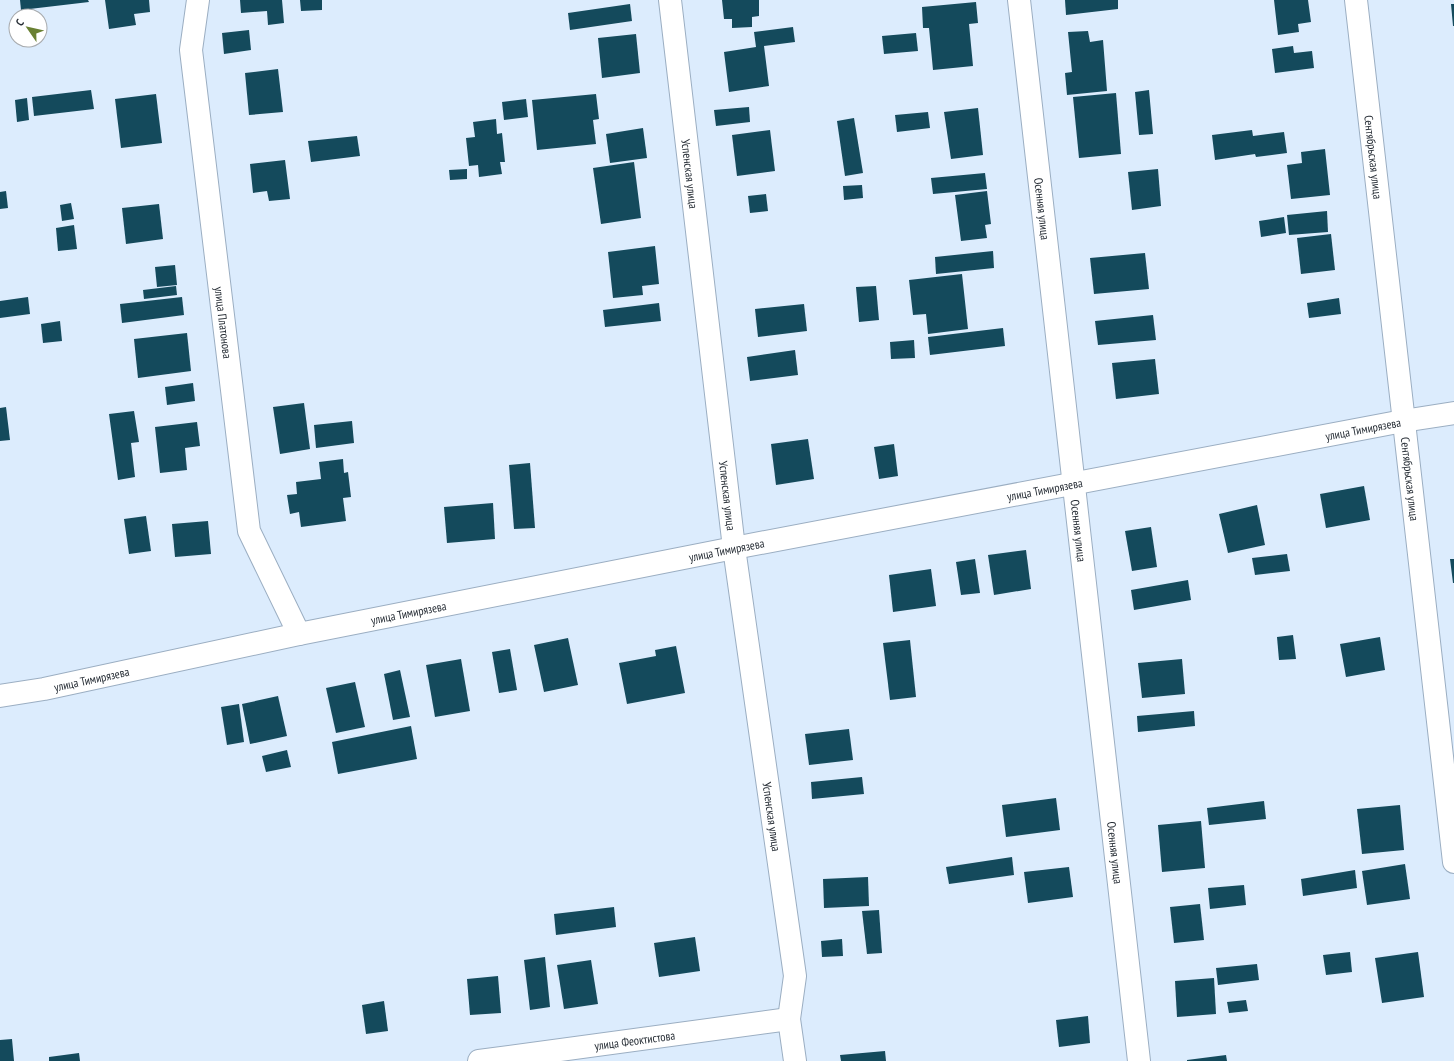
<svg xmlns="http://www.w3.org/2000/svg" width="1454" height="1061" viewBox="0 0 1454 1061" font-family="'PT Sans Narrow',sans-serif">
<style>
.building{fill:#144a5c}
.lines{fill:none;stroke-linecap:round;stroke-linejoin:round}
.minor-casing{stroke:#9baec2;stroke-width:24}
.minor{stroke:#fff;stroke-width:22}
.labels{text-anchor:middle;dominant-baseline:central;stroke-width:4;stroke-linejoin:round;paint-order:stroke}
.street-label{font-size:12px;fill:#262d35;stroke:#fff}
</style>
<rect width="100%" height="100%" fill="#dcecfd"/>
<g class="building">
<path d="M 20,0 L 88,0 L 89,2 L 21,10 Z"/>
<path d="M 105,0 L 149,0 L 150,12 L 134,14 L 136,25 L 109,29 Z"/>
<path d="M 240,0 L 282,0 L 284,23 L 268,25 L 267,11 L 241,13 Z"/>
<path d="M 300,0 L 322,0 L 322,10 L 301,11 Z"/>
<path d="M 722,0 L 759,0 L 759,16 L 752,17 L 752,27 L 732,28 L 732,19 L 724,19 Z"/>
<path d="M 1065,0 L 1118,0 L 1118,9 L 1066,15 Z"/>
<path d="M 1274,0 L 1308,0 L 1311,22 L 1298,24 L 1299,32 L 1278,35 Z"/>
<path d="M 976,2 L 978,23 L 969,24 L 973,66 L 933,70 L 929,28 L 923,28 L 922,7 Z"/>
<path d="M 630,4 L 632,21 L 570,30 L 568,13 Z"/>
<path d="M 1451,4 L 1454,4 L 1454,26 L 1453,26 Z"/>
<path d="M 793,27 L 795,42 L 764,46 L 769,86 L 729,92 L 724,52 L 756,47 L 754,32 Z"/>
<path d="M 249,30 L 251,50 L 224,54 L 222,33 Z"/>
<path d="M 1088,31 L 1090,42 L 1103,40 L 1107,91 L 1067,95 L 1065,73 L 1072,72 L 1068,32 Z"/>
<path d="M 916,33 L 918,51 L 884,54 L 882,36 Z"/>
<path d="M 636,34 L 640,73 L 602,78 L 598,38 Z"/>
<path d="M 1293,46 L 1294,53 L 1312,51 L 1314,68 L 1275,73 L 1272,49 Z"/>
<path d="M 278,69 L 283,112 L 249,115 L 245,73 Z"/>
<path d="M 91,90 L 94,109 L 34,116 L 32,97 Z"/>
<path d="M 1149,90 L 1153,134 L 1139,135 L 1135,92 Z"/>
<path d="M 1116,93 L 1121,154 L 1079,158 L 1073,97 Z"/>
<path d="M 156,94 L 162,143 L 121,148 L 115,99 Z"/>
<path d="M 596,94 L 599,119 L 593,120 L 596,144 L 537,150 L 532,100 Z"/>
<path d="M 27,98 L 29,120 L 17,122 L 15,100 Z"/>
<path d="M 526,99 L 528,117 L 504,120 L 502,102 Z"/>
<path d="M 749,107 L 750,122 L 716,126 L 714,110 Z"/>
<path d="M 978,108 L 983,155 L 951,159 L 944,112 Z"/>
<path d="M 928,112 L 930,128 L 897,132 L 895,115 Z"/>
<path d="M 854,118 L 863,173 L 845,176 L 837,121 Z"/>
<path d="M 496,119 L 497,134 L 502,133 L 505,162 L 500,162 L 502,174 L 479,177 L 478,165 L 469,166 L 466,138 L 475,137 L 473,122 Z"/>
<path d="M 643,128 L 647,158 L 610,163 L 606,134 Z"/>
<path d="M 770,130 L 775,171 L 737,176 L 732,135 Z"/>
<path d="M 1252,130 L 1253,136 L 1284,132 L 1287,153 L 1256,157 L 1255,154 L 1215,160 L 1212,135 Z"/>
<path d="M 357,136 L 360,156 L 311,162 L 308,141 Z"/>
<path d="M 1325,149 L 1330,195 L 1291,199 L 1287,165 L 1302,163 L 1301,152 Z"/>
<path d="M 285,160 L 290,199 L 269,201 L 267,191 L 253,193 L 250,164 Z"/>
<path d="M 634,162 L 641,218 L 601,224 L 593,168 Z"/>
<path d="M 467,169 L 467,179 L 450,180 L 449,170 Z"/>
<path d="M 1158,169 L 1161,206 L 1132,210 L 1128,172 Z"/>
<path d="M 985,173 L 987,189 L 933,194 L 931,178 Z"/>
<path d="M 862,185 L 863,198 L 844,200 L 843,186 Z"/>
<path d="M 6,191 L 8,208 L 0,209 L 0,192 Z"/>
<path d="M 987,191 L 991,224 L 985,225 L 987,238 L 961,241 L 955,195 Z"/>
<path d="M 766,194 L 768,211 L 750,213 L 748,196 Z"/>
<path d="M 71,203 L 74,219 L 62,221 L 60,205 Z"/>
<path d="M 159,204 L 163,239 L 126,244 L 122,208 Z"/>
<path d="M 1327,211 L 1328,232 L 1289,235 L 1287,215 Z"/>
<path d="M 1284,217 L 1286,233 L 1261,237 L 1259,221 Z"/>
<path d="M 74,225 L 77,249 L 58,251 L 56,228 Z"/>
<path d="M 1331,234 L 1335,270 L 1301,274 L 1297,238 Z"/>
<path d="M 655,246 L 659,284 L 642,286 L 643,295 L 613,298 L 608,252 Z"/>
<path d="M 993,251 L 994,268 L 936,274 L 935,257 Z"/>
<path d="M 1145,253 L 1149,289 L 1094,294 L 1090,258 Z"/>
<path d="M 175,265 L 177,285 L 157,287 L 155,267 Z"/>
<path d="M 962,274 L 968,329 L 928,334 L 926,314 L 913,315 L 909,280 Z"/>
<path d="M 176,286 L 177,295 L 144,299 L 143,290 Z"/>
<path d="M 876,286 L 879,320 L 859,322 L 856,287 Z"/>
<path d="M 28,297 L 30,314 L 0,318 L 0,301 Z"/>
<path d="M 182,297 L 184,315 L 122,323 L 120,304 Z"/>
<path d="M 1339,298 L 1341,314 L 1309,318 L 1307,303 Z"/>
<path d="M 659,303 L 661,321 L 605,327 L 603,310 Z"/>
<path d="M 804,304 L 807,331 L 758,337 L 755,309 Z"/>
<path d="M 1153,315 L 1156,340 L 1098,345 L 1095,321 Z"/>
<path d="M 60,321 L 62,341 L 43,343 L 41,324 Z"/>
<path d="M 1003,328 L 1005,346 L 930,355 L 928,337 Z"/>
<path d="M 187,333 L 191,371 L 138,378 L 134,339 Z"/>
<path d="M 914,340 L 915,358 L 891,359 L 890,342 Z"/>
<path d="M 795,350 L 798,375 L 750,381 L 747,357 Z"/>
<path d="M 1155,359 L 1159,394 L 1116,399 L 1112,363 Z"/>
<path d="M 193,383 L 195,401 L 167,405 L 165,387 Z"/>
<path d="M 304,403 L 310,449 L 280,454 L 273,407 Z"/>
<path d="M 6,407 L 10,440 L 0,441 L 0,408 Z"/>
<path d="M 134,411 L 139,442 L 131,443 L 135,477 L 118,480 L 109,414 Z"/>
<path d="M 352,421 L 354,443 L 316,448 L 314,425 Z"/>
<path d="M 197,422 L 200,446 L 185,448 L 187,470 L 160,473 L 155,427 Z"/>
<path d="M 808,439 L 814,479 L 776,485 L 771,444 Z"/>
<path d="M 894,444 L 898,476 L 879,479 L 874,447 Z"/>
<path d="M 343,459 L 344,473 L 348,472 L 351,497 L 343,498 L 346,521 L 301,527 L 299,512 L 290,514 L 287,495 L 297,494 L 296,482 L 321,479 L 319,462 Z"/>
<path d="M 530,463 L 535,528 L 514,529 L 509,465 Z"/>
<path d="M 1364,486 L 1370,520 L 1326,528 L 1320,494 Z"/>
<path d="M 493,503 L 495,539 L 447,543 L 444,507 Z"/>
<path d="M 1257,505 L 1265,545 L 1228,553 L 1219,514 Z"/>
<path d="M 146,516 L 151,551 L 129,554 L 124,519 Z"/>
<path d="M 208,521 L 211,554 L 175,557 L 172,524 Z"/>
<path d="M 1151,527 L 1157,567 L 1132,571 L 1125,531 Z"/>
<path d="M 1026,550 L 1031,589 L 994,595 L 988,555 Z"/>
<path d="M 1287,554 L 1290,571 L 1255,575 L 1252,558 Z"/>
<path d="M 975,559 L 980,593 L 961,595 L 956,562 Z"/>
<path d="M 1450,559 L 1454,559 L 1454,583 L 1453,583 Z"/>
<path d="M 931,569 L 936,606 L 893,612 L 889,575 Z"/>
<path d="M 1188,580 L 1191,600 L 1134,610 L 1131,590 Z"/>
<path d="M 1293,635 L 1296,659 L 1279,660 L 1277,637 Z"/>
<path d="M 1380,637 L 1385,670 L 1346,677 L 1340,644 Z"/>
<path d="M 568,638 L 578,685 L 544,692 L 534,645 Z"/>
<path d="M 910,640 L 916,697 L 890,700 L 883,643 Z"/>
<path d="M 676,646 L 685,693 L 627,704 L 619,663 L 656,656 L 655,650 Z"/>
<path d="M 510,649 L 517,690 L 499,693 L 492,652 Z"/>
<path d="M 461,659 L 470,711 L 435,717 L 426,665 Z"/>
<path d="M 1182,659 L 1185,694 L 1142,698 L 1138,663 Z"/>
<path d="M 400,670 L 410,717 L 393,720 L 384,674 Z"/>
<path d="M 355,682 L 365,727 L 336,733 L 326,688 Z"/>
<path d="M 278,696 L 287,736 L 250,744 L 242,704 Z"/>
<path d="M 239,704 L 244,742 L 227,745 L 221,707 Z"/>
<path d="M 1194,711 L 1195,726 L 1138,732 L 1137,716 Z"/>
<path d="M 411,726 L 417,759 L 338,774 L 332,742 Z"/>
<path d="M 849,729 L 853,760 L 809,765 L 805,734 Z"/>
<path d="M 287,750 L 291,767 L 266,772 L 262,756 Z"/>
<path d="M 862,777 L 864,794 L 812,799 L 811,782 Z"/>
<path d="M 1056,798 L 1060,830 L 1006,837 L 1002,805 Z"/>
<path d="M 1264,801 L 1266,819 L 1209,825 L 1207,808 Z"/>
<path d="M 1400,805 L 1404,850 L 1362,854 L 1357,809 Z"/>
<path d="M 1201,821 L 1205,868 L 1162,872 L 1158,825 Z"/>
<path d="M 1012,857 L 1014,875 L 949,884 L 946,867 Z"/>
<path d="M 1405,864 L 1410,899 L 1367,905 L 1362,871 Z"/>
<path d="M 1069,867 L 1073,897 L 1028,903 L 1024,872 Z"/>
<path d="M 1355,870 L 1357,888 L 1303,896 L 1301,879 Z"/>
<path d="M 868,877 L 869,906 L 824,908 L 823,879 Z"/>
<path d="M 1244,885 L 1246,905 L 1210,909 L 1208,888 Z"/>
<path d="M 1200,904 L 1204,940 L 1174,943 L 1170,907 Z"/>
<path d="M 614,907 L 616,927 L 556,935 L 554,914 Z"/>
<path d="M 879,910 L 882,953 L 867,954 L 862,911 Z"/>
<path d="M 695,937 L 700,971 L 659,977 L 654,943 Z"/>
<path d="M 842,939 L 843,956 L 822,957 L 821,941 Z"/>
<path d="M 1350,952 L 1352,972 L 1326,975 L 1323,955 Z"/>
<path d="M 1418,952 L 1424,997 L 1382,1003 L 1375,958 Z"/>
<path d="M 545,957 L 550,1007 L 530,1010 L 524,960 Z"/>
<path d="M 591,960 L 598,1004 L 564,1009 L 557,965 Z"/>
<path d="M 1257,964 L 1259,980 L 1218,985 L 1216,968 Z"/>
<path d="M 498,976 L 501,1013 L 470,1015 L 467,979 Z"/>
<path d="M 1214,978 L 1216,1014 L 1177,1017 L 1175,981 Z"/>
<path d="M 1246,1000 L 1248,1011 L 1229,1013 L 1227,1002 Z"/>
<path d="M 384,1001 L 388,1031 L 366,1034 L 362,1005 Z"/>
<path d="M 1088,1016 L 1090,1043 L 1059,1047 L 1056,1020 Z"/>
<path d="M 12,1039 L 14,1061 L 0,1061 L 0,1040 Z"/>
<path d="M 885,1051 L 886,1061 L 841,1061 L 840,1055 Z"/>
<path d="M 79,1053 L 80,1061 L 49,1061 L 49,1057 Z"/>
<path d="M 1226,1055 L 1227,1061 L 1187,1061 L 1187,1060 Z"/>
</g>
<g class="lines">
<g class="minor-casing">
<g id="minor">
<path id="s1" d="M 198,0 L 191,50 L 249,531 L 299,634"/>
<path id="s2" d="M 670,0 L 734,548 L 795,976 L 789,1019 L 795,1061"/>
<path id="s3" d="M 1019,0 L 1139,1061"/>
<path id="s4" d="M 1356,0 L 1454,862"/>
<path id="s5" d="M 0,696 L 44,689 L 299,634 L 734,548 L 1403,421 L 1454,413"/>
<path id="s6" d="M 479,1061 L 789,1019"/>
</g>
</g>
<use href="#minor" class="minor"/>
</g>
<g class="labels">
<g class="street-label">
<text stroke="none"><textPath href="#s4" startOffset="158">Сентябрьская улица</textPath></text>
<text stroke="none"><textPath href="#s2" startOffset="175">Успенская улица</textPath></text>
<text stroke="none"><textPath href="#s3" startOffset="210">Осенняя улица</textPath></text>
<text stroke="none"><textPath href="#s1" startOffset="325">улица Платонова</textPath></text>
<text stroke="none"><textPath href="#s5" startOffset="1389">улица Тимирязева</textPath></text>
<text stroke="none"><textPath href="#s4" startOffset="482">Сентябрьская улица</textPath></text>
<text stroke="none"><textPath href="#s5" startOffset="1065">улица Тимирязева</textPath></text>
<text stroke="none"><textPath href="#s2" startOffset="499">Успенская улица</textPath></text>
<text stroke="none"><textPath href="#s3" startOffset="534">Осенняя улица</textPath></text>
<text stroke="none"><textPath href="#s5" startOffset="741">улица Тимирязева</textPath></text>
<text stroke="none"><textPath href="#s5" startOffset="417">улица Тимирязева</textPath></text>
<text stroke="none"><textPath href="#s5" startOffset="93">улица Тимирязева</textPath></text>
<text stroke="none"><textPath href="#s2" startOffset="823">Успенская улица</textPath></text>
<text stroke="none"><textPath href="#s3" startOffset="858">Осенняя улица</textPath></text>
<text stroke="none"><textPath href="#s6" startOffset="157">улица Феоктистова</textPath></text>
</g>
</g>
<g transform="translate(28 28) rotate(304)"><circle r="19" fill="#ffffff" stroke="#a8abae"/>
<path d="M0-3L7 15L0 10L-7 15Z" fill="#698032"/>
<text y="-6" font-size="11" font-weight="bold" text-anchor="middle" fill="#262d35">С</text>
</g>
</svg>
